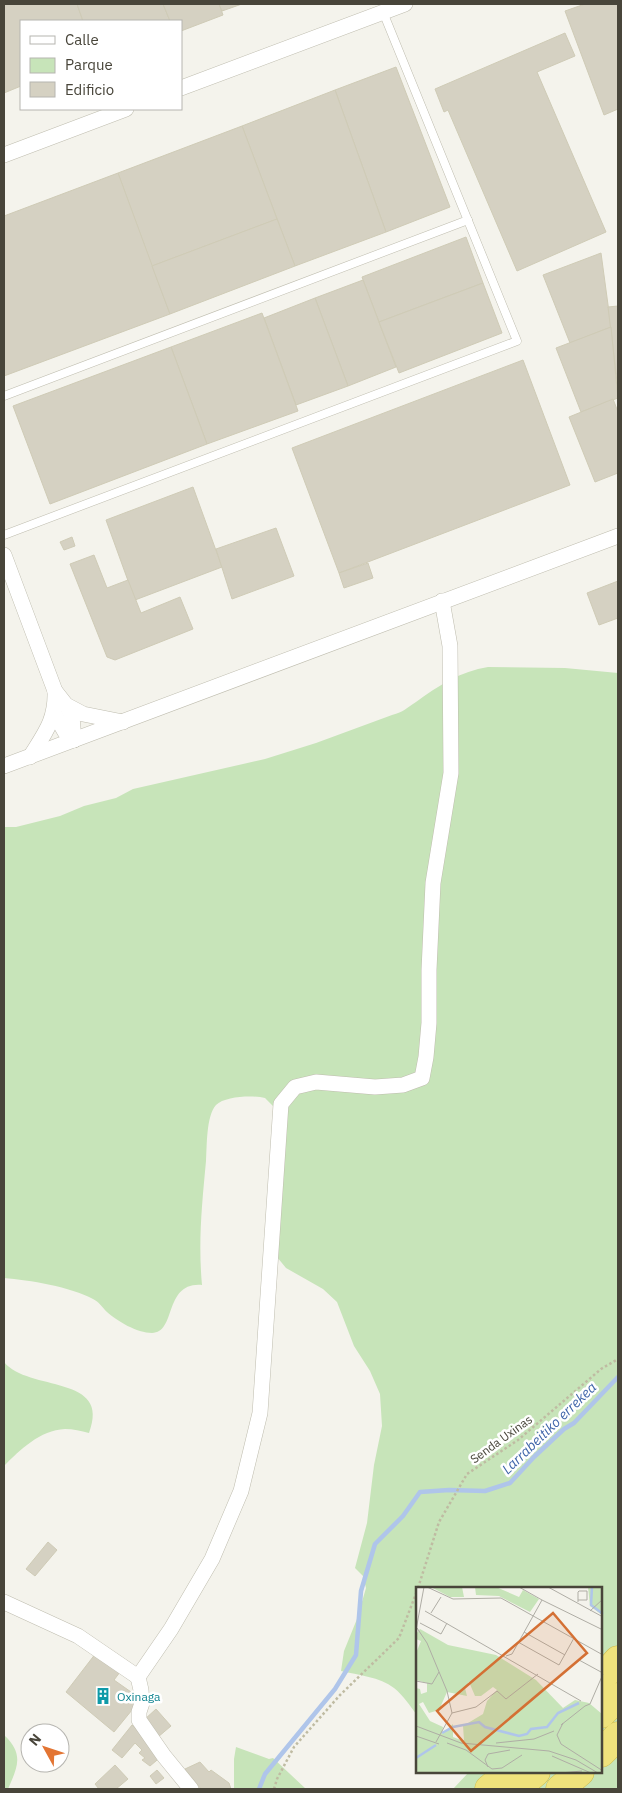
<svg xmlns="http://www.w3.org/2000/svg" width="622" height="1793" viewBox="0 0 622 1793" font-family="'IBM Plex Sans',sans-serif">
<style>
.green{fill:#c7e4b9}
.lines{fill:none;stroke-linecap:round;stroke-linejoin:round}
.stream{stroke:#afc5ea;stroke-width:4.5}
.building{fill:#d5d1c2;stroke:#cfcbb6}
.service-casing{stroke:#bfbdaf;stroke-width:9}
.minor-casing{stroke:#bfbdaf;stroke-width:16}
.motorway-casing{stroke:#cebb4c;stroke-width:29}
.path{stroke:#bfbba2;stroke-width:2.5;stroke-dasharray:2.5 2.5;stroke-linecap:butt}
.service{stroke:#fff;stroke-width:8}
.minor{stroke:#fff;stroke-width:15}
.motorway{stroke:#efe27c;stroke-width:28}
.labels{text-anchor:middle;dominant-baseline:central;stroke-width:5;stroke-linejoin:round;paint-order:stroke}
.street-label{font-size:12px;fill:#48453a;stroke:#fff}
.culture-label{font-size:12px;fill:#0d838f;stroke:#fff;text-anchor:start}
.water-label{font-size:14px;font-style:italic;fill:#3e64a9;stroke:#fff}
.inset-river{fill:none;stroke:#afc5ea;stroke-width:2.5}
.inset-road{fill:none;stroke:#afada5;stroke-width:1}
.view{fill:#d47034;fill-opacity:0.15;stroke:#d47034;stroke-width:2.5}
.inset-edge{fill:none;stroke:#48453a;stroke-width:2.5}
</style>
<rect width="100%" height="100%" fill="#f4f3ec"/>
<g class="green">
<path d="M 488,667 L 565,668 L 618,673 L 618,1789 L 453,1789 L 469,1772 L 601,1772 L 601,1588 L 417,1588 L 417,1715 C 410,1706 403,1695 394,1688 C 380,1677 358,1675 341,1671 L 344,1651 L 357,1619 L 366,1588 L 363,1576 L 355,1568 L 367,1523 L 374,1465 L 382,1426 L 380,1394 L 370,1371 L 354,1346 L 337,1302 L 323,1289 L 286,1268 L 277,1257 L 274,1107 L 265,1098 C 253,1095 225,1096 216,1105 C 206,1116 207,1147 206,1161 C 202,1204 198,1242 202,1285 C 163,1282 177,1333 152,1333 C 137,1333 117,1321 107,1312 C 102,1307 99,1302 93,1299 C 71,1287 29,1280 4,1278 L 4,827 L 16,827 L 60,816 L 84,806 L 116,798 L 133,789 L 265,759 L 316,743 L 392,715 C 404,712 406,708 416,702 C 438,686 461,671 488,667 Z"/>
<path d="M 4,1362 C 28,1392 112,1374 89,1433 C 81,1431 73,1429 65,1429 C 40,1430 20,1450 4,1466 Z"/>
<path d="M 4,1735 C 24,1754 18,1766 8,1789 L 4,1789 Z"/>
<path d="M 236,1747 L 269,1759 L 273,1758 L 306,1789 L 234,1789 L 234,1759 Z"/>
</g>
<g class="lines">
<path class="stream" d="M 259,1789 L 265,1774 L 335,1689 L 356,1655 L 361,1591 L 375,1544 L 403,1516 L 420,1492 L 449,1490 L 485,1491 L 510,1483 L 534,1457 L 564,1429 L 574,1423 L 618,1377"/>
</g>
<g class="building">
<path d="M 4,4 L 77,4 L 83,21 L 21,21 L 21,86 L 4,93 Z"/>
<path d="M 77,4 L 163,4 L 170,21 L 83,21 Z"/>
<path d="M 163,4 L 219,4 L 223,15 L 181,31 L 181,21 L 170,21 Z"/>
<path d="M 219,4 L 242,4 L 222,11 Z"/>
<path d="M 585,4 L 618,4 L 618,109 L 604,115 L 565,11 Z"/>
<path d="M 565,33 L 575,56 L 537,72 L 606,232 L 517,271 L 448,110 L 444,112 L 435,89 Z"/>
<path d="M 396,67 L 450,207 L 386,232 L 335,90 Z"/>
<path d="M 335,90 L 386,232 L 295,266 L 242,126 Z"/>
<path d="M 242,126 L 277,219 L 152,266 L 118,173 Z"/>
<path d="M 118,173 L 170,314 L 4,376 L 4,216 Z"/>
<path d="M 277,219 L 295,266 L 170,314 L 152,266 Z"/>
<path d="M 466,237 L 483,283 L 379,322 L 362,277 Z"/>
<path d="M 601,253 L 611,327 L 570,343 L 543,275 Z"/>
<path d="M 363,280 L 396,367 L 348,386 L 315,298 Z"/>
<path d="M 483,283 L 502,333 L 399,373 L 379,322 Z"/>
<path d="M 315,298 L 348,386 L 296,405 L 264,318 Z"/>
<path d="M 618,306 L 618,390 L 608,307 Z"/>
<path d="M 262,313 L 298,411 L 207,444 L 171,347 Z"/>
<path d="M 611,327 L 618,398 L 581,412 L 556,348 Z"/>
<path d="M 171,347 L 207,444 L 50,504 L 13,406 Z"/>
<path d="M 523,360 L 570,485 L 339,573 L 292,448 Z"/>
<path d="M 613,399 L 618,412 L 618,473 L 595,482 L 569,417 Z"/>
<path d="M 193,487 L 222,567 L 135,600 L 106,520 Z"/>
<path d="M 276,528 L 294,576 L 232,599 L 216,549 Z"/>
<path d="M 72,537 L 75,546 L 64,550 L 60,542 Z"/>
<path d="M 94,555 L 107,588 L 128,580 L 141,613 L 180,597 L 193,629 L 115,660 L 107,657 L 70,564 Z"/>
<path d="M 368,563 L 373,578 L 344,588 L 339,573 Z"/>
<path d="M 618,581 L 618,618 L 599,625 L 587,593 Z"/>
<path d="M 48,1542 L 57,1550 L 35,1576 L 26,1569 Z"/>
<path d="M 96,1653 L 120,1672 L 114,1680 L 141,1699 L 114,1732 L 66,1692 Z"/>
<path d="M 156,1709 L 171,1726 L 158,1737 L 144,1720 Z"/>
<path d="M 132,1725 L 163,1755 L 150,1766 L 142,1760 L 145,1758 L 139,1753 L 142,1750 L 135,1743 L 122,1758 L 112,1750 Z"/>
<path d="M 200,1762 L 209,1772 L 211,1770 L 229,1783 L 231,1789 L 201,1789 L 185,1769 Z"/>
<path d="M 115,1765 L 128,1779 L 116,1789 L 99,1789 L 95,1784 Z"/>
<path d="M 157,1770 L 164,1778 L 156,1784 L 150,1776 Z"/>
</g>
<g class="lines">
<g class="service-casing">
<g id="service">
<path d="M 4,396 L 468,220"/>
<path d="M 4,535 L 517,341 L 383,12"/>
</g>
</g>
<g class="minor-casing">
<g id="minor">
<path d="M 181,88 L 405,4"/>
<path d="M 4,155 L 126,109"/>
<path d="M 4,555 L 55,691 L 66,705 L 83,714 L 123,722"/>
<path d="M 66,705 L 72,716 L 74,740"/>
<path d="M 54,713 L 65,732 L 74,740"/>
<path d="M 30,757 C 45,733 56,720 55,691"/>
<path d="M 4,766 L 618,536"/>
<path d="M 4,1602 L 78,1636 L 138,1677"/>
<path d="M 191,1789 L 164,1756 L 139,1720 L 139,1712 L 142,1703 L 141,1690 L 138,1677 L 171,1629 L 212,1559 L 241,1491 L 260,1413 L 281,1104 L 295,1087 L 316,1082 L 375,1087 L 403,1085 L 422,1078 L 426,1057 L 429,1023 L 429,970 L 433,883 L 451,773 L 450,646 L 442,601"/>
</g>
</g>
<g class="motorway-casing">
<g id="motorway">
<path d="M 601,1679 L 618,1660"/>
<path d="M 601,1714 L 618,1697"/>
<path d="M 601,1753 L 618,1736"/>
<path d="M 489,1789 L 509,1772"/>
<path d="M 516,1789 L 536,1772"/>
<path d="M 560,1789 L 580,1772"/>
</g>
</g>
<g class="path">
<path d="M 418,1588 L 439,1522 L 467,1474 L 518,1440 L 601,1369 L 618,1359"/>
<path d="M 274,1789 L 277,1779 L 294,1747 L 340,1695 L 399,1638 L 417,1591"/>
</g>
<use href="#service" class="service"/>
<use href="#minor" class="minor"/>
<use href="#motorway" class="motorway"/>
</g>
<defs>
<g id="building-bare" transform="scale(1.35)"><path d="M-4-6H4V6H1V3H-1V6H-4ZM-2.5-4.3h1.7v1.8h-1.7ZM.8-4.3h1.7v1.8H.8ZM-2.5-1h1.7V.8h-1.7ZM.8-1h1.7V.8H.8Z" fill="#0f9aa8" stroke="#fff" stroke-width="2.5" paint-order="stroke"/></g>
</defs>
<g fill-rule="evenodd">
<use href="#building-bare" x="103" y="1696"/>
</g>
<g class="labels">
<g class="street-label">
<text transform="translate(501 1439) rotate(-36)">Senda Uxinas</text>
</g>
<g class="culture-label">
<text x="117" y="1696">Oxinaga</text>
</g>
<g class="water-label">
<text transform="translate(549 1428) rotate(-44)">Larrabeitiko errekea</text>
</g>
</g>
<g transform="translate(416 1587)">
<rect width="186" height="186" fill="#f4f3ec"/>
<path d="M 15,0 L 46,0 L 48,10 L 34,10 ZM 59,0 L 80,0 L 103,10 L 107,3 L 123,12 L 114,25 L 83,9 L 60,8 ZM 172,0 L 186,0 L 186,28 L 174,19 ZM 4,42 L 32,58 L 80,68 L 120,93 L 147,121 L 159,113 L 173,116 L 186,127 L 186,186 L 0,186 L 0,101 L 4,102 L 5,107 L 11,105 L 11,96 L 0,93 L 0,66 L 5,54 L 0,52 L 0,47 ZM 53,95 L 59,109 L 65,109 L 77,100 L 81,103 L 71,114 L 67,127 L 47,139 L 48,153 L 45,153 L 37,150 L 37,137 L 26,147 L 27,140 L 14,134 L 3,117 L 7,115 L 13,126 L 23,123 L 31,105 L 51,109 L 49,101 Z" fill="#c7e4b9" fill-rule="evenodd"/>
<path class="inset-river" d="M 176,0 L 175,18 L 187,27M 26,146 L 37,140 L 63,135 L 69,140 L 103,149 L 111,147 L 115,142 L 131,140 L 142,126 L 163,116M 0,171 L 20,158"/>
<path class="inset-road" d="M 11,0 L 37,12 L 85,11 L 187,68M 103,0 L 126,13M 132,0 L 187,30M 162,15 L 162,5 L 163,4 L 171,4 L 171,13 L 162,13M 9,24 L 165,114M 174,24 L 187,12M 15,26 L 25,10M 4,36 L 25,47 L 31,36M 1,41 L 11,56 L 31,104 L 36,126M 0,43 L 8,0M 108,45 L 149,68M 102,55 L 143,78 L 158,51M 90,69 L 96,67 L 126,13 L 187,43M 163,73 L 185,85M 0,94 L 16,97 L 23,85M 169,119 L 174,117 L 187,87M 147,136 L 141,148 L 145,157 L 187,184M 145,138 L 169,119M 0,139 L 45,156 L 133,164 L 160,173 L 182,186M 0,149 L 23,157M 20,155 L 36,126 L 60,120 L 81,104 L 90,112 L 122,87M 31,156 L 50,163 L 76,182 L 86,181 L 106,168M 80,156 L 118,152 L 138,144M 136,169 L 175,186M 72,180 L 69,173 L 72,167 L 94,163M 144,186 L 166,184"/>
<path class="view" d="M 137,26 L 171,66 L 55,164 L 21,124 Z"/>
<rect width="186" height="186" class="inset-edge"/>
</g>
<rect width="622" height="1793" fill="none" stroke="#48453a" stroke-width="10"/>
<rect x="20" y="20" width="162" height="90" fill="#ffffff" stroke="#b6b5b0"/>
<rect x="30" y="36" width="25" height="8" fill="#ffffff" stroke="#b6b5b0"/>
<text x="65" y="45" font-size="15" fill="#48453a">Calle</text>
<rect x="30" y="58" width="25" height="15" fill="#c7e4b9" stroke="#b6b5b0"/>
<text x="65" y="70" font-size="15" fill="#48453a">Parque</text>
<rect x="30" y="82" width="25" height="15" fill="#d5d1c2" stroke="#b6b5b0"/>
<text x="65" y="95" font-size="15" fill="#48453a">Edificio</text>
<g transform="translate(45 1748) rotate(310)"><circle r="24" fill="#ffffff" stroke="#b6b5b0"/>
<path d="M0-4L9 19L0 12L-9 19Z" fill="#e37533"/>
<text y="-8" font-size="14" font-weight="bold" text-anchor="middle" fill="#48453a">N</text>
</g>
</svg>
